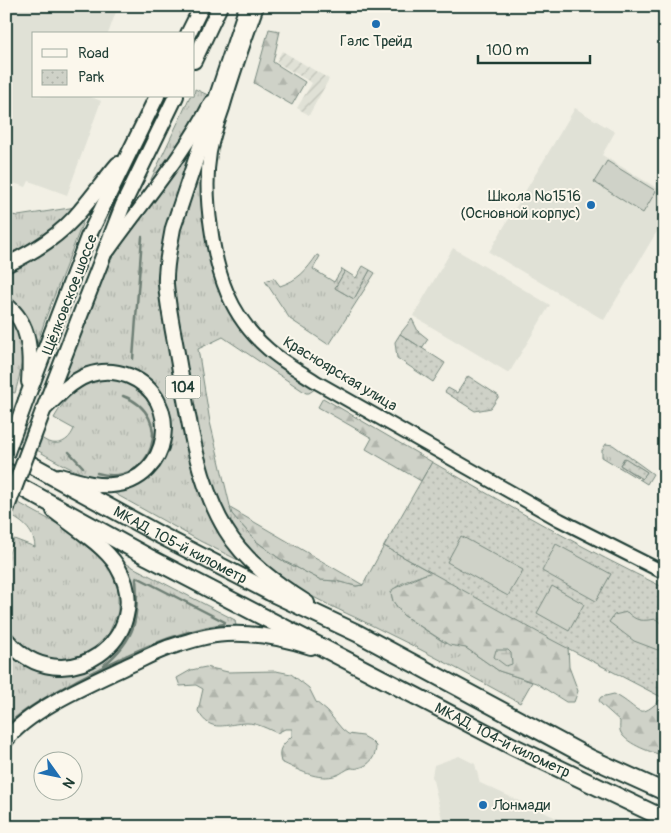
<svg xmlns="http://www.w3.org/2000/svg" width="671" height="833" viewBox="0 0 671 833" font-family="Pangolin,sans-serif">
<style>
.built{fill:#e0e1d6}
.industrial{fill:url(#industrial-furrows)}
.grass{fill:url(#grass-tufts);stroke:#77887e}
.forest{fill:url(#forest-firs);stroke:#77887e}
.wetland{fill:url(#wetland-marsh);stroke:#77887e}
.park{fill:url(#park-dots);stroke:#77887e}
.pitch{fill:#cfd2c8;stroke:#77887e}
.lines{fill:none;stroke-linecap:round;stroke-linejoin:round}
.stream{stroke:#6e7f75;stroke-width:2.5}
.secondary-casing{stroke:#1f3d34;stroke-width:16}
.primary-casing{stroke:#1f3d34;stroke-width:18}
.highway-casing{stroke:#1f3d34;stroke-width:20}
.secondary{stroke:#fbf7ec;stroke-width:12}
.primary{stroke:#fbf7ec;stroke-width:14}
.highway{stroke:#fbf7ec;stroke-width:16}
.primary-bridge-casing{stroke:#1f3d34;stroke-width:18;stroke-linecap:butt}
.primary-bridge{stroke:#fbf7ec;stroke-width:14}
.poi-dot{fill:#1f6fb2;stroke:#fbf7ec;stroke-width:2}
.labels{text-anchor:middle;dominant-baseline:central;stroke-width:4;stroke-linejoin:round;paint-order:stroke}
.shield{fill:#fbf7ec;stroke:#61756b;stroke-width:1}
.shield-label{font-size:14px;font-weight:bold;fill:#1f3d34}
.poi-label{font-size:15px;fill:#1f3d34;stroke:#fbf7ec}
.street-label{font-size:15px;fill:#1f3d34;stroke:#fbf7ec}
</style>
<defs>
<pattern id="industrial-furrows" width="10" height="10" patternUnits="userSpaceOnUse" patternTransform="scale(1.25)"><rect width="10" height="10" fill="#e0e1d6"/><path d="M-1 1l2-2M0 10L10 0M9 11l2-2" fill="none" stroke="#c0c2b8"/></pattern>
<pattern id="grass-tufts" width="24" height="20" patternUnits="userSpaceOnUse" patternTransform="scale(1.25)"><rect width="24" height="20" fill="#cfd2c8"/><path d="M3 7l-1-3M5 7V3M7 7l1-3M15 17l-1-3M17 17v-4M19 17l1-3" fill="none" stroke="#b1b5ac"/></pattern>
<pattern id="forest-firs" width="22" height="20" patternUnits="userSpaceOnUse" patternTransform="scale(1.25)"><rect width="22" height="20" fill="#cfd2c8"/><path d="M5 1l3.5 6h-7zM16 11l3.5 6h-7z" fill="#b1b5ac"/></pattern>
<pattern id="wetland-marsh" width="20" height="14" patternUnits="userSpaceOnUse" patternTransform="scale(1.25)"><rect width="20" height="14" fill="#cfd2c8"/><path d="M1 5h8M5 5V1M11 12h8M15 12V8" fill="none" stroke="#b1b5ac"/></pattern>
<pattern id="park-dots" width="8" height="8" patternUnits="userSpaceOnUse" patternTransform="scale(1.25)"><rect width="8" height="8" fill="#cfd2c8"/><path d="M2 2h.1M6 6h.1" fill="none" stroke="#b1b5ac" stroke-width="1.8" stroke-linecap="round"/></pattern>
</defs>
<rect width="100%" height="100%" fill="#f2f0e5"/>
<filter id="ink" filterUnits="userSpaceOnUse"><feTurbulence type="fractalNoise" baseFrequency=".02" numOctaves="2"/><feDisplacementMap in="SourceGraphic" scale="10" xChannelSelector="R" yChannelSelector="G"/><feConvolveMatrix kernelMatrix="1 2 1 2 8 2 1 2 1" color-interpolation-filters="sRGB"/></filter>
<g filter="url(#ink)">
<g class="built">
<path d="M 6,6 L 118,6 L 108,34 L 34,34 L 34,96 L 89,96 L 101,101 L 67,195 L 29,181 L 26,187 L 6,181 Z"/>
<path d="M 575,108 L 615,132 L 602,155 L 665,193 L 665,218 L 604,320 L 489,252 Z"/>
<path d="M 453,248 L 550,305 L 509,373 L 413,316 Z"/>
<path d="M 459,756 L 475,764 L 480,783 L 576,827 L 444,827 L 432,776 L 434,765 Z"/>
</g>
<path class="industrial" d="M 282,51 L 329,79 L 309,115 L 297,108 L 312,83 L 276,62 Z"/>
<g class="grass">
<path d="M 195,89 L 210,96 L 201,116 L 144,194 L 182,114 L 190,96 L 194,96 Z"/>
<path d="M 192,148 L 167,226 L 192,461 L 204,502 L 220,534 L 242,562 L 200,541 L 112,492 C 180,481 194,394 131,369 C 120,365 108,363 97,366 C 86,368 68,382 58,388 L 97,288 L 106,268 L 118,249 Z"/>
<path d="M 203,157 C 199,180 201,203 204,226 C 210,277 223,315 261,352 C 276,367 297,377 315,389 L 309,393 L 306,393 L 223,337 L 198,349 L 210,422 L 232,514 L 256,541 L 280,559 L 321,580 L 336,581 L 356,586 L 363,585 L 384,546 L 432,573 C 421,575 396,583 391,593 L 393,601 L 403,615 L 442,641 L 466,648 L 499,671 L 532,682 L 520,703 C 473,677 427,652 379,629 C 337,608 290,590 255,557 C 205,508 195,419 184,353 C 180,330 173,305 173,282 C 173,239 190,197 203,157 Z"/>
<path d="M 76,207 L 63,221 L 39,240 L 6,258 L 6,214 L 18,216 Z"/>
<path d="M 86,214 L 46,317 L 35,350 C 33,328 25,311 6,298 L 6,271 C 24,263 42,255 58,242 C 68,234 76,224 86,214 Z"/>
<path d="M 317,255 L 320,256 L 313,269 L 334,282 L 342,269 L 345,271 L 335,288 L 354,299 L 370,270 L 375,273 L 329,345 L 290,319 L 265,281 L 274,278 L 280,286 C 298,280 306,271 317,255 Z"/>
<path d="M 6,314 C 29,339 23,364 15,393 L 6,391 Z"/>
<path d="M 106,378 C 167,381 176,463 121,476 C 115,478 108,480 102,479 C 71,474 34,447 6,432 L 6,418 L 48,442 C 61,446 69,440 74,429 L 54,418 C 66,397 81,381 106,378 Z"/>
<path d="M 606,444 L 613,445 L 653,474 L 647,484 L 639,479 L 642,479 L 647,472 L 624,458 L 620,465 L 638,477 L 637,478 L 602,457 L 602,450 Z"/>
<path d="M 6,496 L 61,526 L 103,560 L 110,569 L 118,590 L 118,612 L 109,633 L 94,649 L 73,658 L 50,659 L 29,650 L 13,635 L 6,621 L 6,562 L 14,539 L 35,547 C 34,529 21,521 6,513 Z"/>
<path d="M 123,562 L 235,620 L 236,626 L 196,632 L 162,642 L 94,675 L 6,730 L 6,649 C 61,714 166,646 123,562 Z"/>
</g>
<g class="forest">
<path d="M 269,29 L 280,31 L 273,62 L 305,82 L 292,105 L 254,83 Z"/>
<path d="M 412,319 L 418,331 L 428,339 L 422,348 L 400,334 Z"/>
<path d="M 323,398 L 432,462 L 421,481 L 366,449 L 372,438 L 318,407 Z"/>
<path d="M 230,508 L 363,585 L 356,586 L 336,581 L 321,580 L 280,559 L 256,541 L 232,514 Z"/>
<path d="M 436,571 L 568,646 L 569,667 L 578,691 L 574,702 L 566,702 L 536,683 L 499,671 L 466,648 L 449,645 L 403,615 L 393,601 L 391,593 L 393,589 L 423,575 Z"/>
<path d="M 206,667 L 228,672 L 276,671 L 291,674 L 309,688 L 316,702 L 327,711 L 342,729 L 348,734 L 363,736 L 370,740 L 376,746 C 376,756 370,766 358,768 C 356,769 353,768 351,768 C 346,769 341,774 337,775 C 318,782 297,769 281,762 C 277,748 283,745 292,736 L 292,729 L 285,729 L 277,733 C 268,729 257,723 247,723 C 226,723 211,735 198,711 L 203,689 L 196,685 L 180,686 L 177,678 L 191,670 Z"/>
<path d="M 614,694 C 642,708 636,724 665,695 L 665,755 C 653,754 627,744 621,733 C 619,730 620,725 620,721 L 601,704 L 599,700 L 601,697 Z"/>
</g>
<path class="wetland" d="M 496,650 L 508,650 L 511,653 L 512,664 L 506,666 L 494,657 Z"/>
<g class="park">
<path d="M 363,266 L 370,270 L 354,299 L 335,288 L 345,271 L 356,278 Z"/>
<path d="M 400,334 L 445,363 L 433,382 L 397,358 L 395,342 Z"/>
<path d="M 468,376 L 499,396 L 491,408 L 475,411 L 445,392 L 448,388 L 457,393 Z"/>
<path d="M 625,458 L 647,472 L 642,479 L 620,465 Z"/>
<path d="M 432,462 C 509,506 585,550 665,588 L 665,699 L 550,639 L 384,546 Z"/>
</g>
<g class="pitch">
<path d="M 607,161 L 656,191 L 643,213 L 594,182 Z"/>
<path d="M 461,536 L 523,570 L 508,596 L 447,562 Z"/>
<path d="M 556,544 L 611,574 L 596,601 L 542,571 Z"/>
<path d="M 552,586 L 584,604 L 569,631 L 537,613 Z"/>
<path d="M 627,612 C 637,622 642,621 656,619 L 665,627 L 665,646 L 663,652 L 634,641 L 609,622 L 614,615 Z"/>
</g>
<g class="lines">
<g class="stream">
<path d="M 133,359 L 142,237"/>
<path d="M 69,452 L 83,467"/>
<path d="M 97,473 C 153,489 176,415 123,396"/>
<path d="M 6,726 C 27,707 52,694 77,680 C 126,655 169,633 224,624 L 225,622 L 137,577 L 136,579 C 139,618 136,639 104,665"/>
</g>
<g class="secondary-casing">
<g id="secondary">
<path d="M 257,6 C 245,40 233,73 223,108 C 218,122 213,137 210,152 C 206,177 207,202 211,228 C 217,275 230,316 268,349 C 283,362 301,372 318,383 L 560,520 L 665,573"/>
<path d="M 109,250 C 144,201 184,155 211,102"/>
</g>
</g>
<g class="primary-casing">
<g id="primary">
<path d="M 247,6 L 173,228 C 170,246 165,266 166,284 C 168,309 174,335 178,359 C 188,415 196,481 226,530 C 245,562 277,584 307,603"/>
<path d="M 188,34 L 202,6"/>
<path d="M 194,61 L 220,6"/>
<path d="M 6,265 C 35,251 61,235 81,210 C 94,195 105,179 118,164"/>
<path d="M 6,305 C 31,323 31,355 29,382"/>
<path d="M 26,400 L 88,237 L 157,96"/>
<path d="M 46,407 C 58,395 72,381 88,375 C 102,370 116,371 129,376 C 184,398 171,481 112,485 C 94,487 76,480 60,476"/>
<path d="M 43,411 L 123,205 L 176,96"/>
<path d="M 6,639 C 63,708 160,636 117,566 C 105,546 72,525 54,511"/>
<path d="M 6,740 C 30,709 90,684 125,667 C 139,661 153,653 167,648 C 186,642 206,635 226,634 C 255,632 283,638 311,647"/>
</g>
</g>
<g class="highway-casing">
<g id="highway">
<path id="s1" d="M 6,451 L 160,535 L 270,592 L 357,633 L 590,758 L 665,792"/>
<path id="s2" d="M 6,479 L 148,557 L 512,746 L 665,819"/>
</g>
</g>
<use href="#secondary" class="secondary"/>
<use href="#primary" class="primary"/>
<use href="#highway" class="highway"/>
<g class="primary-bridge-casing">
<g id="primary-bridge">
<path d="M 6,455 L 26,400"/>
<path d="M 6,510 L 43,411"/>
</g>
</g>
<use href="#primary-bridge" class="primary-bridge"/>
</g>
</g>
<g class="poi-dot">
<circle cx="376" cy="24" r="5"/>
<circle cx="591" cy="205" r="5"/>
<circle cx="483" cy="805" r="5"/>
</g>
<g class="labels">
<rect class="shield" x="165.5" y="375.5" width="35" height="23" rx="4"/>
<g class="shield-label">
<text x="183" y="387">104</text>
</g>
<g class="poi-label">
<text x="376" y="41">Галс Трейд</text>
<text x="581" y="196" text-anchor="end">Школа №1516<tspan x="581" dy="17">(Основной корпус)</tspan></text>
<text x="493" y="805" text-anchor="start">Лонмади</text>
</g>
<g class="street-label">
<text transform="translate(70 295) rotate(-69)">Щёлковское шоссе</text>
<text transform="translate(340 374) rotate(31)">Красноярская улица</text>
<text stroke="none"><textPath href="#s1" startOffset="198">МКАД, 105-й километр</textPath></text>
<text stroke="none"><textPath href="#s2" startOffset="561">МКАД, 104-й километр</textPath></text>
</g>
</g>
<rect width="671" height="833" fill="none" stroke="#fbf7ec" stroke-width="25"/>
<rect x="12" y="12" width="646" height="808" fill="none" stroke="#1f3d34" stroke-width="2" filter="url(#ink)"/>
<rect x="32" y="32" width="162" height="65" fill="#fbf7ec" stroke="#a3ada2"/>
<rect x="42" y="49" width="25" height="8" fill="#fbf7ec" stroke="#a3ada2"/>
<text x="78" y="58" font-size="15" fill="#1f3d34">Road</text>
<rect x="42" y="70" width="25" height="15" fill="url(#park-dots)" stroke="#a3ada2"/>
<text x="78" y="82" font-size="15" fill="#1f3d34">Park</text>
<g transform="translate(58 776) rotate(123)"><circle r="24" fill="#fbf7ec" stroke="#a3ada2"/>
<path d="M0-4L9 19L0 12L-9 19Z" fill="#1f6fb2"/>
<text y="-8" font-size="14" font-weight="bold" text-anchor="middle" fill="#1f3d34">N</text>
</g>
<path d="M478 55v8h112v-8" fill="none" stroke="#1f3d34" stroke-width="2.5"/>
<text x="486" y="55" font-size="15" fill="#1f3d34" stroke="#fbf7ec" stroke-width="4" paint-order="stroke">100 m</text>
</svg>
